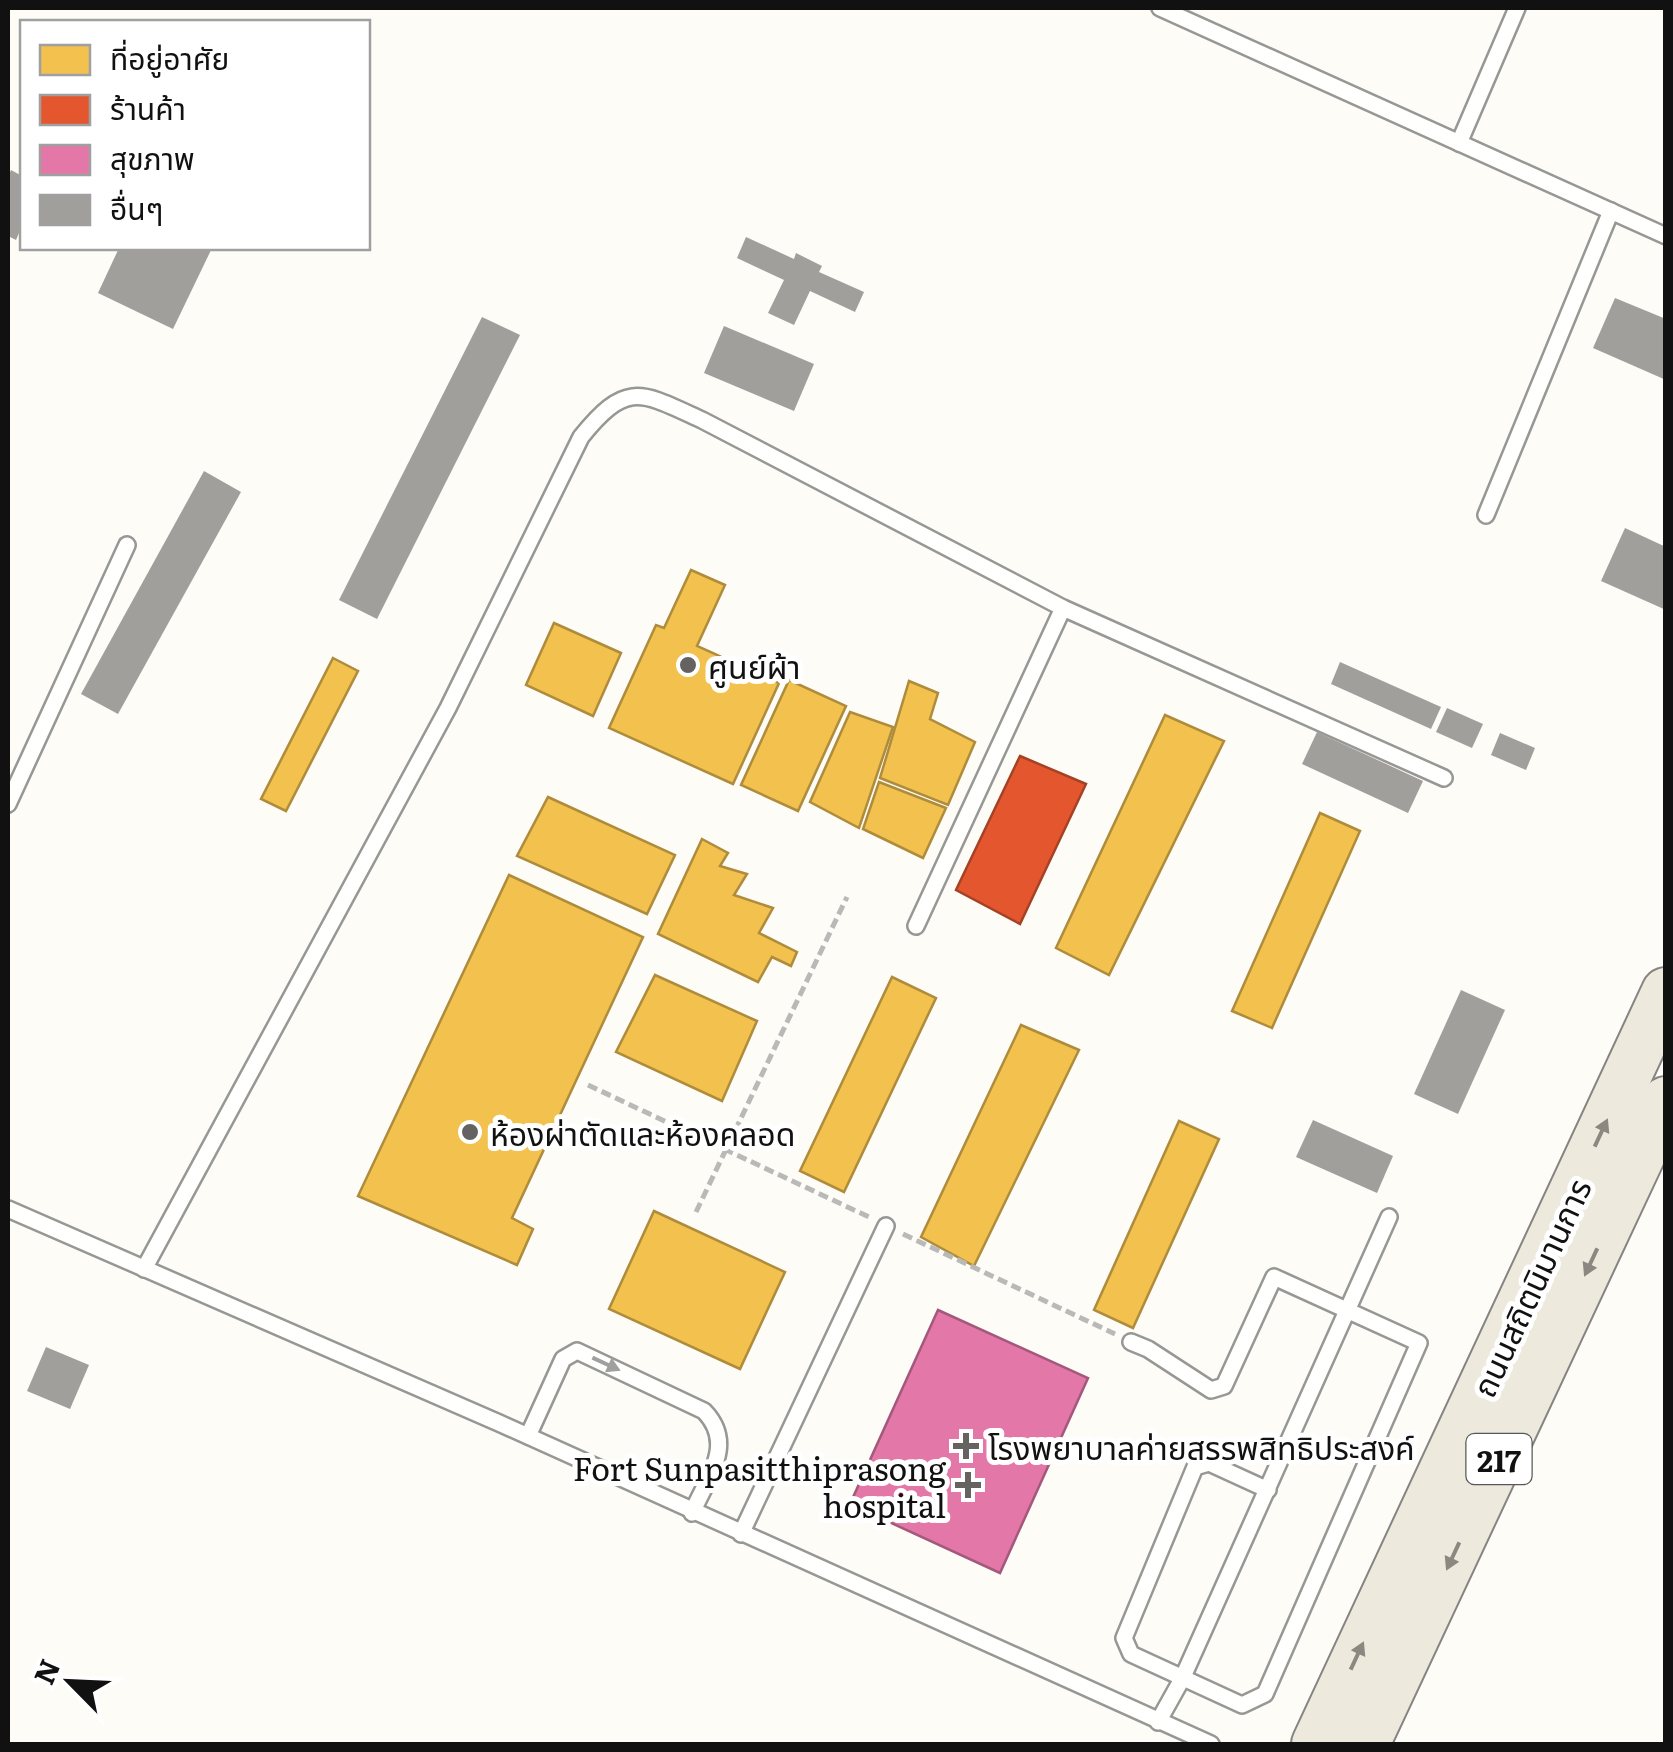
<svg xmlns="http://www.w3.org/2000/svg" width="1673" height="1752" viewBox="0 0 1673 1752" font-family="Literata,'Noto Sans Thai',serif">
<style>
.homes{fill:#f2c14e;stroke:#ae8c3c;stroke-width:2.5}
.shops{fill:#e4572e;stroke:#a54225;stroke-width:2.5}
.health{fill:#e377a8;stroke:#a4587b;stroke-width:2.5}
.building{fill:#a19f9c}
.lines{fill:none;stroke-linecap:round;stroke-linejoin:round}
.service-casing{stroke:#979795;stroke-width:20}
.primary-casing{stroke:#858482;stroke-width:52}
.path{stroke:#b9b9b8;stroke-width:5;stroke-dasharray:10 5;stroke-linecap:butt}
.service{stroke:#fffffe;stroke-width:15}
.primary{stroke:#ede9dc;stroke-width:48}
.oneway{fill:#8a8881}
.oneway2{fill:#a0a09f}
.poi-dot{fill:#646362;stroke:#fff;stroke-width:4}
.labels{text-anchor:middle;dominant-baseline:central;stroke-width:10;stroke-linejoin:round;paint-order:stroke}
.shield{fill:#fff;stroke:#585858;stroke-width:2.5}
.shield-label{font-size:30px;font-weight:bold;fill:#111}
.poi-label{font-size:32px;fill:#111;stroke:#fff;text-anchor:start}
.street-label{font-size:32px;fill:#111;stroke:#fff}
</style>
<rect width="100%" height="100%" fill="#fdfcf7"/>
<g class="homes">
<path d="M 691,570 L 725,585 L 697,646 L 779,683 L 733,784 L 609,728 L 656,625 L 664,628 Z"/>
<path d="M 554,623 L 621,653 L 593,716 L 526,685 Z"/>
<path d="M 333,658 L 358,671 L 286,811 L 261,799 Z"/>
<path d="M 789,680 L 846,706 L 798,811 L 741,785 Z"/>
<path d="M 909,681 L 938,693 L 930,719 L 975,742 L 948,805 L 880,778 Z"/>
<path d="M 850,712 L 893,727 L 859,828 L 810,802 Z"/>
<path d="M 1165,715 L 1224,741 L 1109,975 L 1056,948 Z"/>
<path d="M 879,782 L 946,808 L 923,858 L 863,829 Z"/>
<path d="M 548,797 L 675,855 L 647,914 L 517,856 Z"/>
<path d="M 1320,813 L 1360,831 L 1272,1028 L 1232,1011 Z"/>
<path d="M 702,839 L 728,853 L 720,866 L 747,874 L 734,895 L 773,908 L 759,933 L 797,952 L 791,966 L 772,957 L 758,982 L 658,934 Z"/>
<path d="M 509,875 L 643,937 L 512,1218 L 533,1229 L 517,1265 L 358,1196 Z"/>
<path d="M 655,975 L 757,1021 L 722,1101 L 616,1052 Z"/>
<path d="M 892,977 L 936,998 L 844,1192 L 800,1171 Z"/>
<path d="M 1021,1025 L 1079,1050 L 974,1266 L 921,1237 Z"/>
<path d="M 1179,1121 L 1219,1139 L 1133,1328 L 1094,1310 Z"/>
<path d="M 654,1211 L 785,1272 L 740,1369 L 609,1309 Z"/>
</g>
<path class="shops" d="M 1020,756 L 1086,784 L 1020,924 L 956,890 Z"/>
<path class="health" d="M 938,1310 L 1088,1378 L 1000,1573 L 850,1504 Z"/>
<g class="building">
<path d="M 11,170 L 22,176 L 22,226 L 16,240 L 8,236 L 8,177 Z"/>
<path d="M 746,237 L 794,259 L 796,253 L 822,266 L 819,272 L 864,292 L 855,312 L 810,291 L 794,325 L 768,313 L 784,280 L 737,258 Z"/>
<path d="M 119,248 L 212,248 L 173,329 L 98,293 Z"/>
<path d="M 1615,298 L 1666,319 L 1666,380 L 1593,348 Z"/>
<path d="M 482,317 L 520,335 L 377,619 L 339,600 Z"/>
<path d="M 724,326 L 814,364 L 794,411 L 704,373 Z"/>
<path d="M 204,471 L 241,492 L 118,714 L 81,694 Z"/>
<path d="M 1625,528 L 1666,547 L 1666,610 L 1601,581 Z"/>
<path d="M 1340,662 L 1441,707 L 1431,729 L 1331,684 Z"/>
<path d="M 1447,708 L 1483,724 L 1472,748 L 1436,732 Z"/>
<path d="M 1317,732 L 1423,781 L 1408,813 L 1302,764 Z"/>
<path d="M 1500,733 L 1535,748 L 1526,770 L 1491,755 Z"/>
<path d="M 1461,990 L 1505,1010 L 1458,1114 L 1414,1094 Z"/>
<path d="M 1313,1120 L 1393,1156 L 1377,1193 L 1296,1157 Z"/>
<path d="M 46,1347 L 89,1365 L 70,1409 L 27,1391 Z"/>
</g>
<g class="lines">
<g class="service-casing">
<g id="service">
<path d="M 1160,8 L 1666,236"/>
<path d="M 1459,143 L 1517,8"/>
<path d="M 1486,515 L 1611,211"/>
<path d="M 8,804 L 127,545"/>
<path d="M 916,926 L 1063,608"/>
<path d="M 8,1209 L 499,1423 L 1211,1744"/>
<path d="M 144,1269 L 448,708 L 581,437 C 627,380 641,392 702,420 L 1063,608 L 1444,778"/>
<path d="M 1131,1342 L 1148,1349 L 1211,1390 L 1224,1386 L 1274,1277 L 1419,1343 L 1265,1694 L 1242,1705 L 1131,1654 L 1124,1638 L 1195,1467 L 1209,1463 L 1268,1490"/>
<path d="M 528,1436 L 563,1359 L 577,1351 L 704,1411 C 736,1444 708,1476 692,1513"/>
<path d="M 741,1534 L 886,1226"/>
<path d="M 1158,1722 L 1182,1679 L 1389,1217"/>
</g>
</g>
<g class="primary-casing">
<g id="primary">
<path d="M 1316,1744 L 1666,992"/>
<path d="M 1365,1744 L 1666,1101"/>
</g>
</g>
<g class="path">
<path d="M 588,1085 L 871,1218"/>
<path d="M 696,1212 L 847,897"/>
<path d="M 903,1234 L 1115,1334"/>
</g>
<use href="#service" class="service"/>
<use href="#primary" class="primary"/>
</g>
<defs><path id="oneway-solid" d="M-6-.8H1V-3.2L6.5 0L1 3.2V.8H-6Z" transform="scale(2.5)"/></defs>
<g class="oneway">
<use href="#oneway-solid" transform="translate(1601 1133) rotate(-65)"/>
<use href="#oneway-solid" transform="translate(1591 1262) rotate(115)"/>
<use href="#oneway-solid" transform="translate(1453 1556) rotate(115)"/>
<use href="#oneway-solid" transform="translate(1357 1656) rotate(-65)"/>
</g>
<use class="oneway2" href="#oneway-solid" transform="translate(606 1364) rotate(25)"/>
<g class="poi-dot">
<circle cx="688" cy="665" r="10"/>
<circle cx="470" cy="1132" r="10"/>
<path d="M961 1431h10v10h10v10h-10v10h-10v-10h-10v-10h10z"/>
<path d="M963 1470h10v10h10v10h-10v10h-10v-10h-10v-10h10z"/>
</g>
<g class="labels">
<rect class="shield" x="1466.5" y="1434" width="65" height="50" rx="8"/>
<g class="shield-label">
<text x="1499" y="1459">217</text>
</g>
<g class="poi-label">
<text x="708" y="665">ศูนย์ผ้า</text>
<text x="490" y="1132">ห้องผ่าตัดและห้องคลอด</text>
<text x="988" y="1446">โรงพยาบาลค่ายสรรพสิทธิประสงค์</text>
<text x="946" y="1467" text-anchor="end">Fort Sunpasitthiprasong<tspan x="946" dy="37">hospital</tspan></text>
</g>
<g class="street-label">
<text transform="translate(1530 1287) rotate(-65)">ถนนสถิตนิมานการ</text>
</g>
</g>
<rect width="1673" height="1752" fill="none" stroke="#111111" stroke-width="20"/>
<rect x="20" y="20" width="350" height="230" fill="#ffffff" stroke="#a0a0a0" stroke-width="2.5"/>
<rect x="40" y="45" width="50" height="30" fill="#f2c14e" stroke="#a0a0a0" stroke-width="2.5"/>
<text x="110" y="70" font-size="30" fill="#111111">ที่อยู่อาศัย</text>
<rect x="40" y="95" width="50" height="30" fill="#e4572e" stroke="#a0a0a0" stroke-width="2.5"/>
<text x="110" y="120" font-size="30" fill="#111111">ร้านค้า</text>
<rect x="40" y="145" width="50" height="30" fill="#e377a8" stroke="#a0a0a0" stroke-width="2.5"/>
<text x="110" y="170" font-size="30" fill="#111111">สุขภาพ</text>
<rect x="40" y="195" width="50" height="30" fill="#a19f9c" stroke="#a0a0a0" stroke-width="2.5"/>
<text x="110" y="220" font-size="30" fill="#111111">อื่นๆ</text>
<g transform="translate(70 1682) rotate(294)" stroke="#ffffff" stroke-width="8" paint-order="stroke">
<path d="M0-8L18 38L0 25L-18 38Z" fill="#111111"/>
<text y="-15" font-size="28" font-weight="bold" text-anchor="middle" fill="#111111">N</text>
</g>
</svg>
